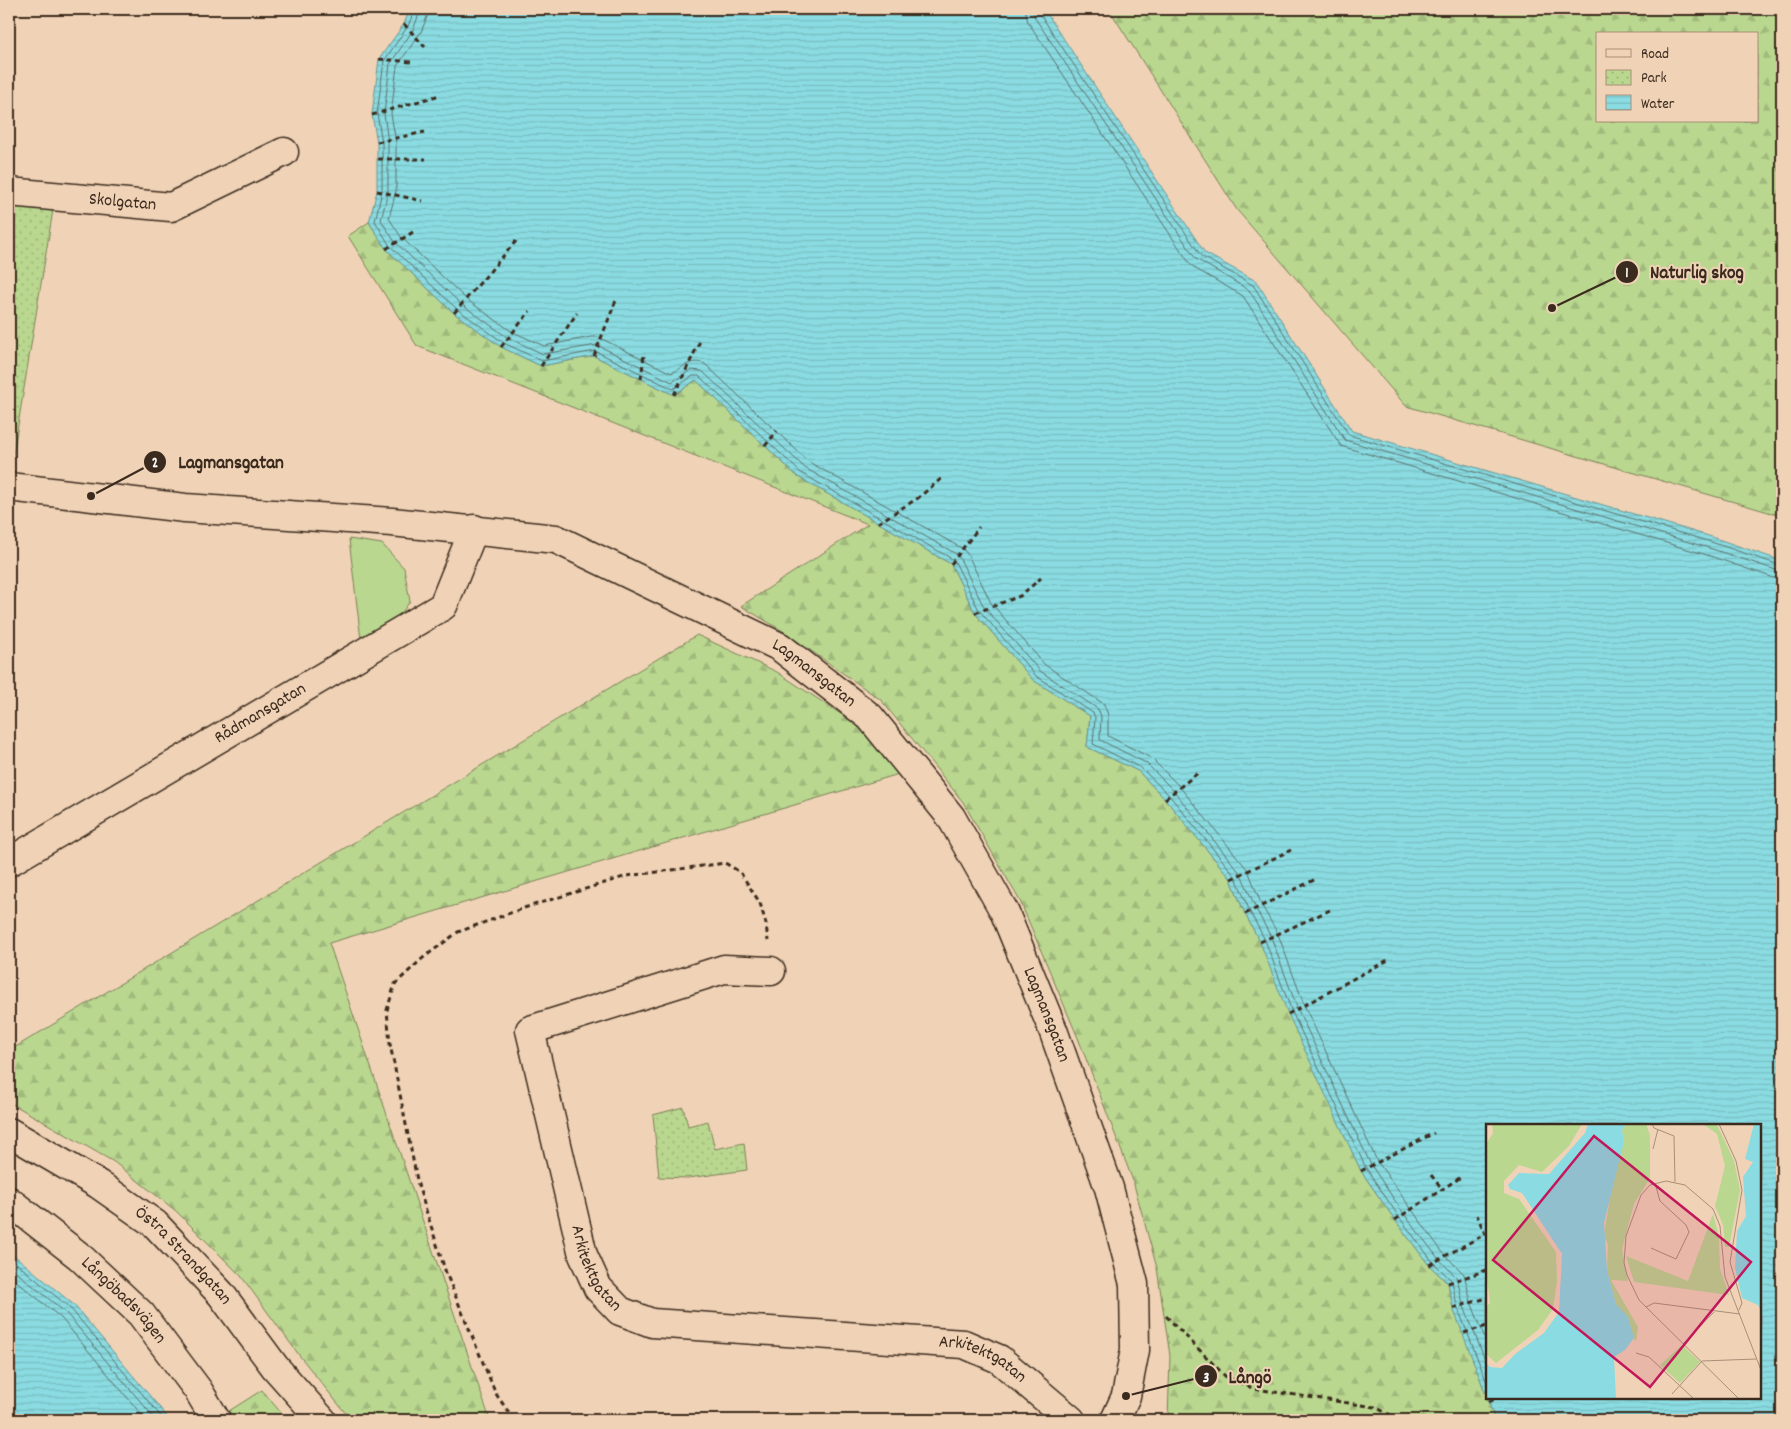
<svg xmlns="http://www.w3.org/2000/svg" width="1791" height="1429" viewBox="0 0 1791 1429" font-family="Dekko,sans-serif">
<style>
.grass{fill:#b9d78f;stroke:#7a8056}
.forest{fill:url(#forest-firs);stroke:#7a8056;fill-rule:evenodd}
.park{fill:url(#park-dots);stroke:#7a8056}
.water{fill:url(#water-rules);stroke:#6a9594}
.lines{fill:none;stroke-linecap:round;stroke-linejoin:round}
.shore{stroke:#5b716c;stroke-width:1}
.minor-casing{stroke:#3b2a1e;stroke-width:31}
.path{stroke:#3b2a1e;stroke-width:3;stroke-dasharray:5 4;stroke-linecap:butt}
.minor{stroke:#f0d3b6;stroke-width:28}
.labels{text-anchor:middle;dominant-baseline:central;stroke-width:4;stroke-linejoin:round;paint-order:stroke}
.street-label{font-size:18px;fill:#3b2a1e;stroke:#f0d3b6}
.inset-road{fill:none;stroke:#a88f79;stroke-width:1}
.view{fill:#c2185b;fill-opacity:0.15;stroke:#c2185b;stroke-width:2.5}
.inset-edge{fill:none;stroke:#3b2a1e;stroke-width:2.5}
.leader{fill:none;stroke:#3b2a1e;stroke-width:2}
.callout-dot{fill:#3b2a1e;stroke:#f0d3b6;stroke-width:2}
.mark-label{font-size:15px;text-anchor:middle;font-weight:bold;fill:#fff}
.callout-label{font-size:19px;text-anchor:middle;font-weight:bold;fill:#3b2a1e;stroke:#f0d3b6;stroke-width:4;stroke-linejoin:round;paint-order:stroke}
</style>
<defs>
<pattern id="forest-firs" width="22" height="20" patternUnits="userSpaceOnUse" patternTransform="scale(1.25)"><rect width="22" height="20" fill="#b9d78f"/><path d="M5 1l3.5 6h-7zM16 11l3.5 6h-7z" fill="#a0b97b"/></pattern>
<pattern id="park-dots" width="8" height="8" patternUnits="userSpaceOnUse" patternTransform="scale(1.25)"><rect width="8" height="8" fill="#b9d78f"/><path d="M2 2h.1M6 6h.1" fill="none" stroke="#a0b97b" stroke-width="1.8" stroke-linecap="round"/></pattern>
<pattern id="water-rules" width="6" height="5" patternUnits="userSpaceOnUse" patternTransform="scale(1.25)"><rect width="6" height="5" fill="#8adce2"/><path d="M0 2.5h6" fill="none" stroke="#78bdc1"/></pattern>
</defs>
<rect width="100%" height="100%" fill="#f0d3b6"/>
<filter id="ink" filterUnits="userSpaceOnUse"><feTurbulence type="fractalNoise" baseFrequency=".02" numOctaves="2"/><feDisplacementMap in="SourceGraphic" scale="10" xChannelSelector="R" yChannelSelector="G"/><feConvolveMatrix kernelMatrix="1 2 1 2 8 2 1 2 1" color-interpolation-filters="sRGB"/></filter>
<g filter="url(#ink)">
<path class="grass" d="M 349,539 L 382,544 L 404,568 L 410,601 L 394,624 L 361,640 Z"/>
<g class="forest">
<path d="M 1109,9 L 1782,9 L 1782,516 L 1406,406 L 1237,210 ZM 1597,34 L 1757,34 L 1757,121 L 1597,121 Z"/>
<path d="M 369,222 L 386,249 L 454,313 L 501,347 L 541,366 L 594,356 L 674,395 L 696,380 L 798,477 L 951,564 L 975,613 L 1033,680 L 1090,716 L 1087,747 L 1138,771 L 1165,799 L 1231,879 L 1245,914 L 1260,942 L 1361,1171 L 1395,1220 L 1429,1265 L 1448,1283 L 1453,1308 L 1464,1333 L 1495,1420 L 1168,1420 L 1170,1356 L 1157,1268 L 1133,1181 L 1078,1038 L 1020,901 L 963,802 L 881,700 L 783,631 L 741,606 L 868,524 L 417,346 L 348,236 Z"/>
<path d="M 697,635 L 777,672 L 859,726 L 899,774 L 329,943 L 490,1420 L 351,1420 L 299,1355 L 241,1276 L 176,1211 L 114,1162 L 9,1102 L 9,1051 Z"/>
<path d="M 262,1390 L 287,1420 L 234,1420 L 229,1411 Z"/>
</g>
<g class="park">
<path d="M 9,207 L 53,210 L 11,468 L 9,468 Z"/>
<path d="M 683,1107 L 688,1126 L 708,1121 L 715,1149 L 744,1143 L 747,1170 L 688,1178 L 659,1177 L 653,1115 Z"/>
</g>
<g class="water">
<path d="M 410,9 L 1044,9 L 1205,253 L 1256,281 L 1352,431 L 1712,537 L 1782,561 L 1782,1420 L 1495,1420 L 1487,1398 L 1760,1398 L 1760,1125 L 1487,1125 L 1487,1397 L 1453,1308 L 1448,1283 L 1429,1265 L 1395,1220 L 1361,1171 L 1288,1014 L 1260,942 L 1245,914 L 1231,879 L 1165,799 L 1138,771 L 1087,747 L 1090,716 L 1033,680 L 975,613 L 951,564 L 798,477 L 696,380 L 674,395 L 594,356 L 541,366 L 501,347 L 454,313 L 386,249 L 369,222 L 377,191 L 377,142 L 372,115 L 379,59 L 404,24 Z"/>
<path d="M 9,1251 L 74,1305 L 170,1420 L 9,1420 Z"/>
</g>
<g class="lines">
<g class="shore">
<path d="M 415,9 L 408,26 L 384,61 L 377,114 L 382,142 L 382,191 L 375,221 L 390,246 L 457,309 L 504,343 L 542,361 L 595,351 L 673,389 L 693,376 L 699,376 L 801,473 L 954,560 L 979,610 L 1036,676 L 1093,713 L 1095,717 L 1093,744 L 1141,768 L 1169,795 L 1236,877 L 1250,912 L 1265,940 L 1292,1012 L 1366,1168 L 1399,1217 L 1433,1262 L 1452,1281 L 1457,1306 L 1487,1383"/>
<path d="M 421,9 L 413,30 L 390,64 L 384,114 L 388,142 L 388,192 L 381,220 L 395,242 L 461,304 L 507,337 L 543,354 L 597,345 L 672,382 L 691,370 L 702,371 L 805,468 L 958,555 L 984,607 L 1040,671 L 1098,709 L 1101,716 L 1100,740 L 1146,763 L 1174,791 L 1241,874 L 1256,909 L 1271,937 L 1298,1010 L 1371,1165 L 1404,1214 L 1438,1258 L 1457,1278 L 1463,1304 L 1487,1365"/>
<path d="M 428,9 L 427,17 L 421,32 L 397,66 L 391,114 L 396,142 L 396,191 L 389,218 L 401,237 L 466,299 L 511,331 L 544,346 L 591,337 L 598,337 L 671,373 C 684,368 690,358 705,364 L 809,462 L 963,549 L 968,555 L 991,603 L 1045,665 L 1104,704 L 1108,715 L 1108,736 L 1151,758 L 1179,786 L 1248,870 L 1262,906 L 1278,934 L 1305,1007 L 1377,1161 L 1443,1253 L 1464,1274 L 1471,1302 L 1487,1343"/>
<path d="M 1025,9 L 1028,22 L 1190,264 L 1196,269 L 1243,296 L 1341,446 L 1707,555 L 1774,578 L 1782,579"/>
<path d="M 1033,9 L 1035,18 L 1196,259 L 1249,290 L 1345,440 L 1709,548 L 1782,572"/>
<path d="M 1039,9 L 1040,14 L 1201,256 L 1253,285 L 1349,435 L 1711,542 L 1782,566"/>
<path d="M 9,1257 L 71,1309 L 164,1420"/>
<path d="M 9,1266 L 66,1313 L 156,1420"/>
<path d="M 9,1275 L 61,1318 L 146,1420"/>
</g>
<g class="minor-casing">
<g id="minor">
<path id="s1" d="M 9,192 L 171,207 L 284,152"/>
<path id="s2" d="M 9,487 L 185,508 L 392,522 L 556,539 L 780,647 L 870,717 L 951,817 L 1004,911 L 1053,1030 L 1109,1188 L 1134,1284 L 1135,1350 L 1126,1396 L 1115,1420"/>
<path id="s3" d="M 9,862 L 443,606 L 474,529"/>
<path id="s4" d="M 771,971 L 724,969 L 530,1030 L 583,1255 L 598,1288 L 620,1311 L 652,1323 L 964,1344 L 999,1359 L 1071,1420"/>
<path id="s5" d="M 9,1132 L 98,1184 L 155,1224 L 221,1294 L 275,1367 L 322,1420"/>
<path id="s6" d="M 9,1201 L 79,1256 L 141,1314 L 198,1390 L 216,1420"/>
</g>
</g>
<g class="path">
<path d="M 404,24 L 425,47"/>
<path d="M 379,59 L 412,62"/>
<path d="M 372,115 L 440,95"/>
<path d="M 377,142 L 425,132"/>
<path d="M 378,159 L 426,159"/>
<path d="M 377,191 L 423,201"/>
<path d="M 386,249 L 413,232"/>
<path d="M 454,313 L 517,240"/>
<path d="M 501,347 L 530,311"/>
<path d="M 594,356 L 617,298"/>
<path d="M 541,366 L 577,313"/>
<path d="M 641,379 L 644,355"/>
<path d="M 674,395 L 700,341"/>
<path d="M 765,446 L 777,431"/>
<path d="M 878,523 L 918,498 L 942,478"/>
<path d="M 951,564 L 979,527"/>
<path d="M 975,613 L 1020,596 L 1041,578"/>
<path d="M 1165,799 L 1199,772"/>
<path d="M 1231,879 L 1291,850"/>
<path d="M 1245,914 L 1316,879"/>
<path d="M 1260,942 L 1330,910"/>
<path d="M 1288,1014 L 1388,960"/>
<path d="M 1361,1171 L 1434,1133"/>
<path d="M 1431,1175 L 1442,1189"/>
<path d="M 1395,1220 L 1461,1177"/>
<path d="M 1429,1265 L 1485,1234 L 1477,1215"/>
<path d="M 1448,1283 L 1487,1270"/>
<path d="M 1453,1308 L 1487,1298"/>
<path d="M 1166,1316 L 1226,1377 L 1255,1389 L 1375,1407 L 1400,1420"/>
<path d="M 1464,1333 L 1487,1326"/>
<path d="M 1489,1402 L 1497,1398"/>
<path d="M 514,1420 L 496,1394 L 446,1273 L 418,1185 L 390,1044 L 387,1010 L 395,984 L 423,958 L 458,932 L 524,908 L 627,876 L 725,863 L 740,872 L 760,903 L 766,924 L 768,941"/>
</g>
<use href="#minor" class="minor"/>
</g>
</g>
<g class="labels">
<g class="street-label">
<text stroke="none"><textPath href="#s1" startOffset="114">Skolgatan</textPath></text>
<text stroke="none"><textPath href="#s2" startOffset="841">Lagmansgatan</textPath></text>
<text stroke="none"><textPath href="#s3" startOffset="292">Rådmansgatan</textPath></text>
<text stroke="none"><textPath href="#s2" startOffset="1261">Lagmansgatan</textPath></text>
<text stroke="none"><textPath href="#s5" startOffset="215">Östra Strandgatan</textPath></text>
<text stroke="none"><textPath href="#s4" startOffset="499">Arkitektgatan</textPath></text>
<text stroke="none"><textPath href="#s6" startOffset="152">Långöbadsvägen</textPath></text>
<text stroke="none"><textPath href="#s4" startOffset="919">Arkitektgatan</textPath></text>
</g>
</g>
<g transform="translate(1486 1124)">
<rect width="275" height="275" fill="#f0d3b6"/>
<path d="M 6,0 L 96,0 L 83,22 L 56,48 L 33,41 L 18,57 L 18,69 L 33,75 L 70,128 L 71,157 L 67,185 L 52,206 L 10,239 L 0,230 L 0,183 L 4,179 L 0,146 L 0,20 L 7,9 ZM 140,0 L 160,0 L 164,11 L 164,54 L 148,80 L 136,125 L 142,157 L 125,156 L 152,203 L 150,218 L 130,180 L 121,146 L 122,121 L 118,111 L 128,49 L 138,17 L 136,6 ZM 217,0 L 230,0 L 232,3 L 248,37 L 254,66 L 243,123 L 239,123 L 237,101 L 229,82 L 239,42 L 231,10 ZM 227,90 L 233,113 L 234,145 L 243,171 L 148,158 L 140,132 L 202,157 Z" fill="#b9d78f"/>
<path d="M 196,221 L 214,238 L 194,259 L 174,241 Z" fill="#b9d78f"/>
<path d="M 102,0 L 140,0 L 136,6 L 138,17 L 118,99 L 121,146 L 130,180 L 142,193 L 148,214 L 139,226 L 128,233 L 130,275 L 0,275 L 0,239 L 4,243 L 16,244 L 29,230 L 58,209 L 73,188 L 76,130 L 36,69 L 24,65 L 22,61 L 33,49 L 63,50 L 99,9 ZM 268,0 L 275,0 L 275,187 L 272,181 L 256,174 L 249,144 L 251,107 L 260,92 L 257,53 L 267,38 L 259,35 Z" fill="#8adce2"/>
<path class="inset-road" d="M 166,0 L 168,4 L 188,12 L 189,58M 233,0 L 250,37 L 256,66 L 244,138 L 256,179 L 253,186M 167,25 L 172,5M 165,124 L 190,135 L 203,108 L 200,101 L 174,77 L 169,59M 160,183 L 168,179 L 254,190M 197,220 L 228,188M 150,229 L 163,233 L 208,275M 186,270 L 216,237 L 270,235M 253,275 L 153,176 L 141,151 L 138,139 L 140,112 L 155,71 L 164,61 L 180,57 L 199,61 L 227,85 L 234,102 L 239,153 L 275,246"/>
<path class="view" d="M 108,12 L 265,138 L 164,263 L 7,136 Z"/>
<rect width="275" height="275" class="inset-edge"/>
</g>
<path class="leader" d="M1552 308L1627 272M91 496L155 462M1126 1396L1206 1376"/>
<g class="callout-dot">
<circle cx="1552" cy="308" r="5"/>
<circle cx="91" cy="496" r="5"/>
<circle cx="1126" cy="1396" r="5"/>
<circle cx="1627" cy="272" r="12"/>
<circle cx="155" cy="462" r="12"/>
<circle cx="1206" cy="1376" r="12"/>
</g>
<g class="mark-label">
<text x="1627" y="277">1</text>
<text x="155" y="467">2</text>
<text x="1206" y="1382">3</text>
</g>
<g class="callout-label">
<text x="1697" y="278">Naturlig skog</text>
<text x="231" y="468">Lagmansgatan</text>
<text x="1250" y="1383">Långö</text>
</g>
<rect width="1791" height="1429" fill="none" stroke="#f0d3b6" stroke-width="30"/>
<rect x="15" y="15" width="1761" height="1399" fill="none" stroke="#3b2a1e" stroke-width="2" filter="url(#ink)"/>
<rect x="1596" y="32" width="162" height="90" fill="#f0d3b6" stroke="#a88f79"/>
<rect x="1606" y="49" width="25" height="8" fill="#f0d3b6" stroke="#a88f79"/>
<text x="1641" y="58" font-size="15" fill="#3b2a1e">Road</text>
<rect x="1606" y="70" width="25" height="15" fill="url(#park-dots)" stroke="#a88f79"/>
<text x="1641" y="82" font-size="15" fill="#3b2a1e">Park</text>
<rect x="1606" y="95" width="25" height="15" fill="url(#water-rules)" stroke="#a88f79"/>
<text x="1641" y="108" font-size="15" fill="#3b2a1e">Water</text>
</svg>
